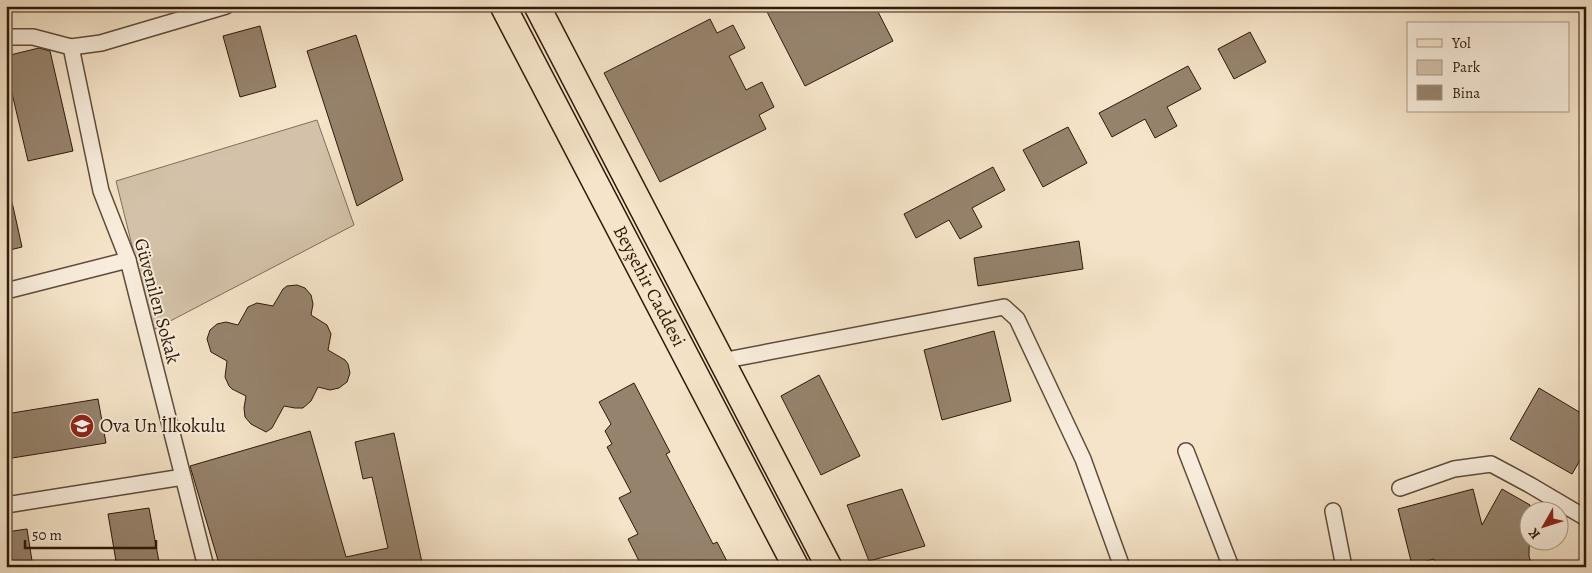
<svg xmlns="http://www.w3.org/2000/svg" width="1592" height="573" viewBox="0 0 1592 573" font-family="Alegreya,serif">
<style>
.green{fill:#d3c2a9;stroke:#816e5a}
.building{fill:#96836d;stroke:#2f1a0a}
.lines{fill:none;stroke-linecap:round;stroke-linejoin:round}
.street-casing{stroke:#604c3a;stroke-width:18}
.primary-casing{stroke:#2f1a0a;stroke-width:28}
.street{stroke:#f8eddc;stroke-width:15}
.primary{stroke:#f5e4c9;stroke-width:25}
.labels{text-anchor:middle;dominant-baseline:central;stroke-width:4;stroke-linejoin:round;paint-order:stroke}
.street-label{font-size:19px;fill:#2f1a0a;stroke:#f8eddc}
.poi-label{font-size:19px;fill:#2f1a0a;stroke:#f8eddc;text-anchor:start}
</style>
<rect width="100%" height="100%" fill="#f5e4c9"/>
<filter id="stains"><feTurbulence type="fractalNoise" baseFrequency=".004" numOctaves="4"/><feColorMatrix values="0 0 0 0 .2 0 0 0 0 .09 0 0 0 0 .02 0 0 0 .5 -.17"/></filter>
<radialGradient id="worn" r=".72"><stop offset=".6" stop-color="#630" stop-opacity="0"/><stop offset="1" stop-color="#630" stop-opacity=".3"/></radialGradient>
<path class="green" d="M 317,120 L 354,225 L 153,330 L 116,181 Z"/>
<g class="building">
<path d="M 764,6 L 875,6 L 893,41 L 805,86 Z"/>
<path d="M 710,19 L 717,33 L 733,25 L 745,48 L 729,56 L 746,90 L 762,82 L 774,107 L 759,115 L 766,129 L 660,182 L 604,73 Z"/>
<path d="M 260,26 L 276,87 L 240,97 L 223,36 Z"/>
<path d="M 1250,32 L 1266,62 L 1234,79 L 1218,49 Z"/>
<path d="M 356,35 L 403,180 L 357,206 L 307,51 Z"/>
<path d="M 39,48 L 50,51 L 73,151 L 28,161 L 6,68 L 6,56 Z"/>
<path d="M 1188,66 L 1201,89 L 1167,107 L 1177,126 L 1155,138 L 1145,119 L 1112,137 L 1099,113 Z"/>
<path d="M 1068,127 L 1087,163 L 1043,187 L 1023,150 Z"/>
<path d="M 993,167 L 1005,190 L 972,208 L 982,227 L 960,239 L 949,220 L 916,238 L 904,214 Z"/>
<path d="M 12,202 L 22,247 L 6,251 L 6,203 Z"/>
<path d="M 1079,241 L 1083,269 L 978,286 L 974,258 Z"/>
<path d="M 297,285 L 305,288 L 311,295 L 313,304 L 311,315 L 327,325 L 331,334 L 328,350 L 345,360 L 348,364 L 350,373 L 347,382 L 339,388 L 330,390 L 318,387 L 311,401 L 303,408 L 295,408 L 284,406 L 272,428 L 266,432 L 251,424 L 245,417 L 244,408 L 246,396 L 232,389 L 229,386 L 225,377 L 227,361 L 211,352 L 207,339 L 210,330 L 217,324 L 226,322 L 238,325 L 248,307 L 257,303 L 273,306 L 283,289 L 287,286 Z"/>
<path d="M 994,331 L 1011,401 L 942,420 L 924,350 Z"/>
<path d="M 819,375 L 860,456 L 821,475 L 781,396 Z"/>
<path d="M 634,383 L 670,452 L 666,454 L 713,544 L 717,542 L 730,567 L 642,567 L 628,539 L 638,534 L 619,498 L 631,492 L 607,447 L 612,444 L 605,431 L 611,424 L 599,402 Z"/>
<path d="M 1539,388 L 1586,416 L 1586,450 L 1572,474 L 1510,439 Z"/>
<path d="M 98,399 L 106,443 L 6,459 L 6,414 Z"/>
<path d="M 310,431 L 346,557 L 388,548 L 372,477 L 363,479 L 355,442 L 394,433 L 423,567 L 220,567 L 190,466 Z"/>
<path d="M 902,489 L 925,546 L 869,561 L 847,505 Z"/>
<path d="M 1473,489 L 1482,525 L 1502,489 L 1530,505 L 1529,556 L 1532,567 L 1435,567 L 1434,559 L 1412,565 L 1398,509 Z"/>
<path d="M 149,508 L 160,567 L 117,567 L 108,514 Z"/>
<path d="M 27,529 L 33,567 L 6,567 L 6,532 Z"/>
</g>
<g class="lines">
<g class="street-casing">
<g id="street">
<path d="M 6,37 L 33,37 L 71,47 L 101,43 L 226,6"/>
<path d="M 71,47 L 101,191 L 128,260 L 206,567"/>
<path d="M 6,291 L 128,260"/>
<path d="M 721,361 L 1004,307 L 1017,319 L 1083,459 L 1122,567"/>
<path d="M 1186,451 L 1231,567"/>
<path d="M 1400,488 L 1454,469 L 1491,464 L 1530,485 L 1586,518"/>
<path d="M 6,505 L 183,477"/>
<path d="M 1333,511 L 1344,567"/>
</g>
</g>
<g class="primary-casing">
<g id="primary">
<path id="s1" d="M 503,6 L 796,567"/>
<path d="M 537,6 L 829,567"/>
</g>
</g>
<use href="#street" class="street"/>
<use href="#primary" class="primary"/>
</g>
<defs>
<g id="school-disc" transform="scale(1.25)"><circle r="9.5" fill="#8f2418" stroke="#f8eddc"/><path d="M0-5L7-2L0 1L-7-2ZM-4 1L0 2.5L4 1V4Q0 6-4 4Z" fill="#fff"/></g>
</defs>
<g fill-rule="evenodd">
<use href="#school-disc" x="82" y="426"/>
</g>
<g class="labels">
<g class="street-label">
<text stroke="none"><textPath href="#s1" startOffset="316">Beyşehir Caddesi</textPath></text>
<text transform="translate(157 301) rotate(75)">Güvenilen Sokak</text>
</g>
<g class="poi-label">
<text x="100" y="426">Ova Un İlkokulu</text>
</g>
</g>
<rect width="1592" height="573" fill="none" stroke="#f5e4c9" stroke-width="25"/>
<rect x="8" y="8" width="1577" height="558" fill="none" stroke="#2f1a0a" stroke-width="2.5"/>
<rect x="12" y="12" width="1567" height="548" fill="none" stroke="#2f1a0a"/>
<rect x="1407" y="22" width="162" height="90" fill="#f8eddc" stroke="#a89988"/>
<rect x="1417" y="39" width="25" height="8" fill="#f5e4c9" stroke="#a89988"/>
<text x="1452" y="48" font-size="15" fill="#2f1a0a">Yol</text>
<rect x="1417" y="60" width="25" height="15" fill="#d3c2a9" stroke="#a89988"/>
<text x="1452" y="72" font-size="15" fill="#2f1a0a">Park</text>
<rect x="1417" y="85" width="25" height="15" fill="#96836d" stroke="#a89988"/>
<text x="1452" y="98" font-size="15" fill="#2f1a0a">Bina</text>
<g transform="translate(1544 526) rotate(231)"><circle r="24" fill="#f8eddc" stroke="#a89988"/>
<path d="M0-4L9 19L0 12L-9 19Z" fill="#8f2418"/>
<text y="-8" font-size="14" font-weight="bold" text-anchor="middle" fill="#2f1a0a">K</text>
</g>
<path d="M25 540v8h131v-8" fill="none" stroke="#2f1a0a" stroke-width="2.5"/>
<text x="32" y="540" font-size="15" fill="#2f1a0a" stroke="#f8eddc" stroke-width="4" paint-order="stroke">50 m</text>
<rect width="100%" height="100%" filter="url(#stains)"/>
<rect width="100%" height="100%" fill="url(#worn)"/>
</svg>
